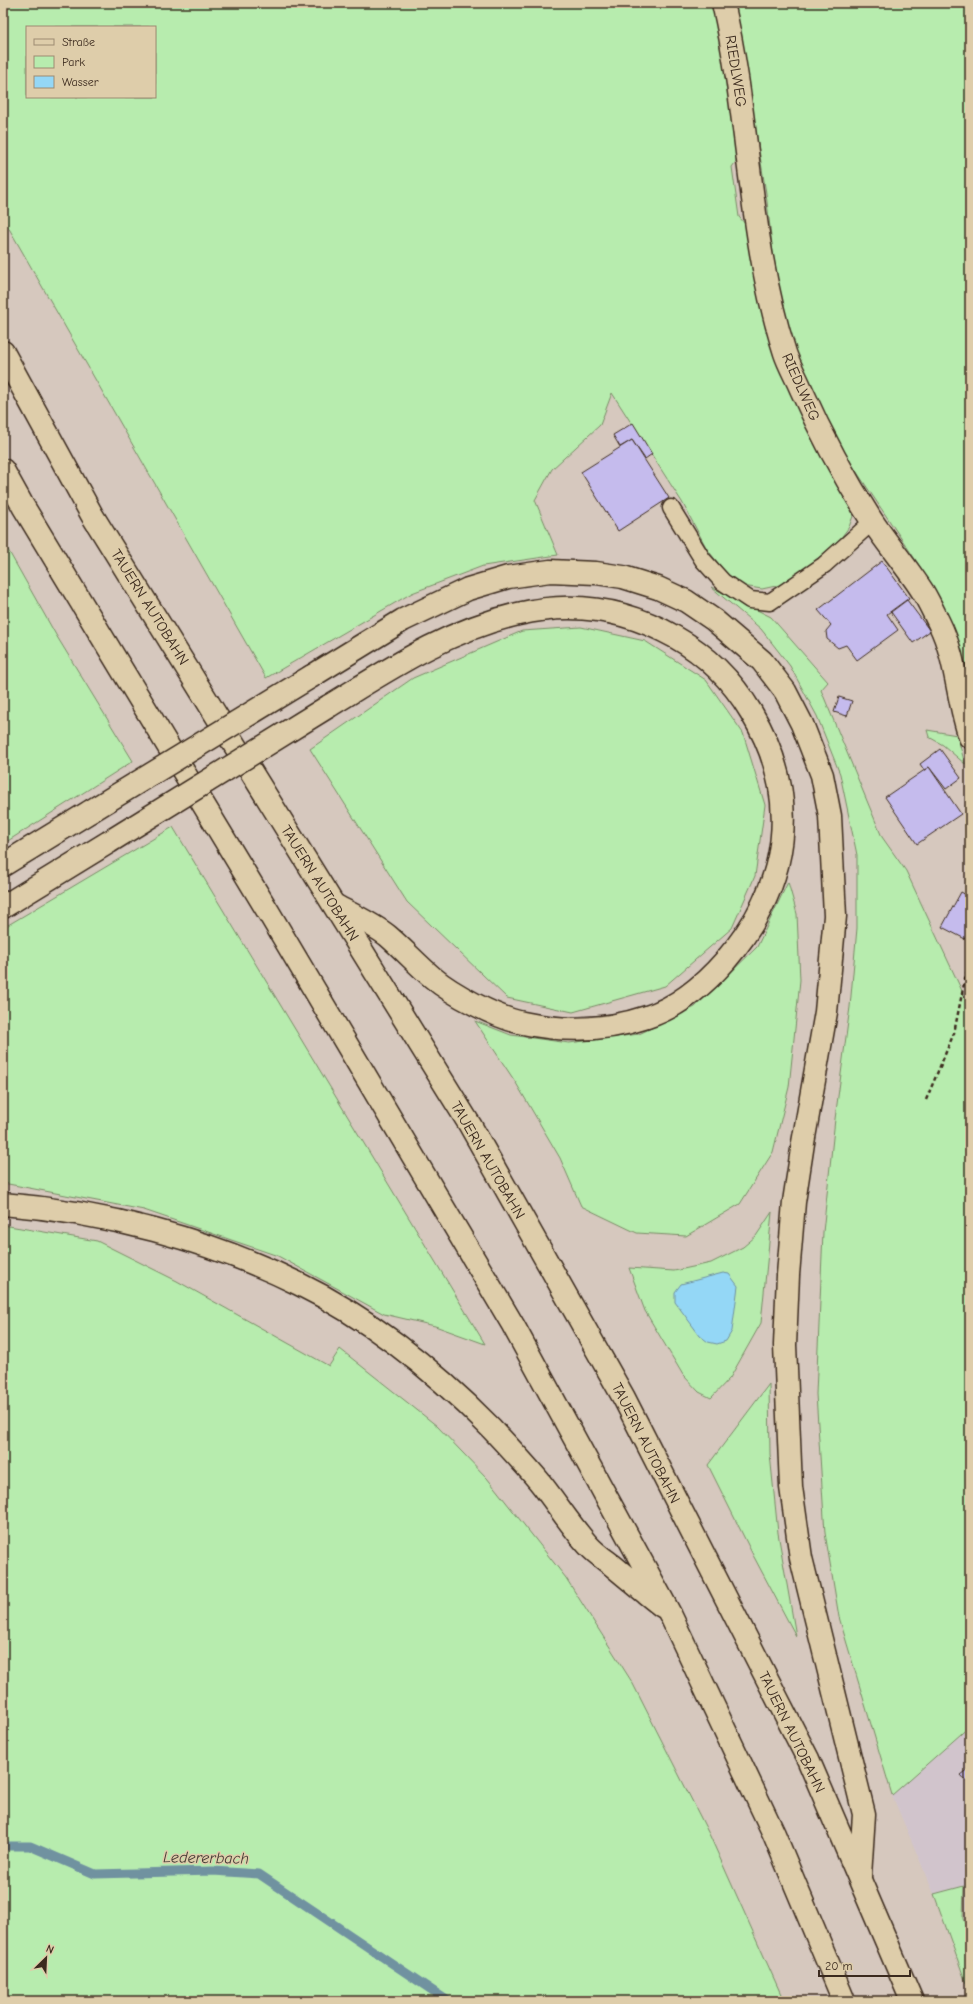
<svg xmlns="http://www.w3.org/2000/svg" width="973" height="2004" viewBox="0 0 973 2004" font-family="'Comic Neue',sans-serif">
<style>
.built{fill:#d1c4cc}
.green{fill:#b7ecae;stroke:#798b66;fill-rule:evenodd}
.water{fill:#94d7f6;stroke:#7092a0}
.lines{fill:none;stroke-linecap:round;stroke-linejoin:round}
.stream{stroke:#7092a0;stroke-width:9}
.building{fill:#c5bbed;stroke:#3b2a1e}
.lane-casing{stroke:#3b2a1e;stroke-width:19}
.secondary-casing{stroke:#3b2a1e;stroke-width:25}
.highway-casing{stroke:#3b2a1e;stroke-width:25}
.path{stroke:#3b2a1e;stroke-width:2.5;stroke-dasharray:4 3;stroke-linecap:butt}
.lane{stroke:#decdaa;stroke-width:16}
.secondary{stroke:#decdaa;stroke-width:22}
.highway{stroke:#decdaa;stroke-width:22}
.highway-bridge-casing{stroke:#3b2a1e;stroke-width:25;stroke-linecap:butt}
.highway-bridge{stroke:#decdaa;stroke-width:22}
.labels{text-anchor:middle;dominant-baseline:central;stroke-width:3;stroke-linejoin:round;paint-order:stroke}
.street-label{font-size:15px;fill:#3b2a1e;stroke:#decdaa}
.water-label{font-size:16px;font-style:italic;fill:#443b34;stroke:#decdaa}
</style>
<rect width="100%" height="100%" fill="#d6c8be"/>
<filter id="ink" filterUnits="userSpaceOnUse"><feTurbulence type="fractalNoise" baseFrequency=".025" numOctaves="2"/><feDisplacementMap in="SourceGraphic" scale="8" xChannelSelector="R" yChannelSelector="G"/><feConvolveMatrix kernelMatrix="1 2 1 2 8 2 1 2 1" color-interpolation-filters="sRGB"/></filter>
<g filter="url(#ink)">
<path class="built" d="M 970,1726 L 970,1893 L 964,1886 L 934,1894 L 892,1795 Z"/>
<g class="green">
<path d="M 3,3 L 714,3 L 740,156 L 732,167 L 739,217 L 747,226 L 849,501 L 853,516 L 849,527 L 837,543 L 785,584 L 762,589 L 743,586 L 729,577 L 707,549 L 682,502 L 612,393 L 600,425 L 552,469 L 535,500 L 558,555 L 483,566 L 412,593 L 266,678 L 3,218 ZM 27,27 L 155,27 L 155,97 L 27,97 Z"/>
<path d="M 731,3 L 970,3 L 970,700 L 957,644 L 942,602 L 921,568 L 828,429 L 792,347 L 775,270 L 766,193 L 748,82 Z"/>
<path d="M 3,541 L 56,635 L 133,761 L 3,844 Z"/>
<path d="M 711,587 L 771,617 L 828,682 L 821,690 L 882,837 L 906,871 L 970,1008 L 970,1726 L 892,1795 L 839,1617 L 825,1533 L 816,1394 L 823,1232 L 835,1119 L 850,1007 L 857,928 L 857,855 L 840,774 L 817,716 L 790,666 L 761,629 Z"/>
<path d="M 581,627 L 645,641 L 706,680 L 743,733 L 765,805 L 755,876 L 732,928 L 665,986 L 573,1012 L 507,998 L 407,902 L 310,749 L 413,678 L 522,631 Z"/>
<path d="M 927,730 L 957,735 L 965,764 L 943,745 L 929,737 Z"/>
<path d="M 173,827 L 485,1344 L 435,1326 L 384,1314 L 278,1256 L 144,1210 L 3,1183 L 3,928 Z"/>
<path d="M 788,882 L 797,914 L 800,980 L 789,1087 L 773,1152 L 740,1204 L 686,1236 L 637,1233 L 581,1206 L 560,1158 L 516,1083 L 475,1021 L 511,1035 L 569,1043 L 639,1034 L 695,1007 L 757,947 Z"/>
<path d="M 772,1212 L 761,1323 L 730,1378 L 711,1398 L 699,1392 L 683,1375 L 645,1311 L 629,1268 L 674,1271 L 711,1263 L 743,1247 L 756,1236 Z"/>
<path d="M 3,1225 L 97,1241 L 177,1281 L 329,1366 L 340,1349 L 437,1426 L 487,1478 L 566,1578 L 632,1682 L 710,1836 L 784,2001 L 3,2001 Z"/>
<path d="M 769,1384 L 770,1454 L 778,1533 L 796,1636 L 754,1557 L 708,1465 Z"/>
<path d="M 964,1886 L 963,1919 L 970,1933 L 970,1994 L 934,1894 Z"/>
</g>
<path class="water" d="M 723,1273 L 729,1274 L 738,1286 L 732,1331 L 726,1341 L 717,1344 L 708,1342 L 700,1336 L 675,1302 L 675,1292 L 681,1284 Z"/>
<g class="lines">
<path class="stream" d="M 3,1846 L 30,1846 L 95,1874 L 213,1871 L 259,1874 L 448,2001"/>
</g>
<g class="building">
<path d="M 633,423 L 652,454 L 645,459 L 632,440 L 620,447 L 613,435 Z"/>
<path d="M 632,440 L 669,498 L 618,531 L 581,472 Z"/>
<path d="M 882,561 L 909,598 L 887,614 L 898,630 L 857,660 L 846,645 L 838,648 L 827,639 L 826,631 L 831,625 L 818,610 Z"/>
<path d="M 907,600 L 930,631 L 913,643 L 891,612 Z"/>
<path d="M 839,697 L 852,701 L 847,716 L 834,712 Z"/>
<path d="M 940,749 L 961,778 L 946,789 L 929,767 L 924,770 L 920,764 Z"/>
<path d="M 929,767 L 961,814 L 917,844 L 885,797 Z"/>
<path d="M 961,892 L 970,897 L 970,931 L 965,939 L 942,927 Z"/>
<path d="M 970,1768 L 970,1785 L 961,1775 Z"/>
</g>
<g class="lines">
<g class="lane-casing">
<path id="lane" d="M 671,508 L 703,560 L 723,582 L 750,600 L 770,602 L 824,565 L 872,522"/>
</g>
<g class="secondary-casing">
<path id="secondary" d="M 723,3 C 750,118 748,239 785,353 C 789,365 796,377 801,389 C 821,434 845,479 872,521 C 888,545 907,567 923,592 C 929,602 934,613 939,623 C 957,659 957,700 970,737"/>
</g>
<g class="highway-casing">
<g id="highway">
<path d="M 3,352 L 92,515 L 470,1125 L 624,1398 L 808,1759 L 912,2001"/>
<path d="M 3,470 L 23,506 L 269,913 L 513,1325 L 670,1614 L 774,1834 L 844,2001"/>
<path d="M 312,676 L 403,620 L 468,589 L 508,577 L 550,571 L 596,573 L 623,577 L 658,588 L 686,601 L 714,620 L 762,661 L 785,691 L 802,724 L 822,775 L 830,816 L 835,916 L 826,1012 L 803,1143 L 794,1202 L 788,1275 L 785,1345 L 791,1487 L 801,1558 L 864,1814 L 860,1876"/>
<path d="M 329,706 C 391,668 446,631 518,614 C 573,601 626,609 675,637 C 707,655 732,680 751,712 C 803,798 789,887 725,961 C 704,985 678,1007 647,1017 C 606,1031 565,1032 523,1023 C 497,1018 452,994 432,977 C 417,964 403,949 388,936 C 373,924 353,915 336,906"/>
<path d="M 3,865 L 91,811"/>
<path d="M 3,907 L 109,842"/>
<path d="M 3,1204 C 104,1212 208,1239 299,1284 C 371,1319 435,1371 491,1428 C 507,1445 524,1463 539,1481 C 556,1502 570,1525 588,1545 C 595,1553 604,1559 612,1565 C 629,1579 645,1593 662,1606"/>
</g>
</g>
<path class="path" d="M 926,1100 L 954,1033 L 966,974 L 970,967"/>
<use href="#lane" class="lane"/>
<use href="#secondary" class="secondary"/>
<use href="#highway" class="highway"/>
<g class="highway-bridge-casing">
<g id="highway-bridge">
<path d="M 91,811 L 312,676"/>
<path d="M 109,842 L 329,706"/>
</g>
</g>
<use href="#highway-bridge" class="highway-bridge"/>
</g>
</g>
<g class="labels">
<g class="street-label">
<text transform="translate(736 71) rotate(81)">RIEDLWEG</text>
<text transform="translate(801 387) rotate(66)">RIEDLWEG</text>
<text transform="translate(150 607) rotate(58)">TAUERN AUTOBAHN</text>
<text transform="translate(320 883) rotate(58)">TAUERN AUTOBAHN</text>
<text transform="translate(488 1160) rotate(60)">TAUERN AUTOBAHN</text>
<text transform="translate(646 1443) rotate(63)">TAUERN AUTOBAHN</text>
<text transform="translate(792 1732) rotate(64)">TAUERN AUTOBAHN</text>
</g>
<g class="water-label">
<text transform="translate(206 1858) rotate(1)">Ledererbach</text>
</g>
</g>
<rect width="973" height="2004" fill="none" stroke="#decdaa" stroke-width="16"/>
<rect x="8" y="8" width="957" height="1988" fill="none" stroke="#3b2a1e" stroke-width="1.5" filter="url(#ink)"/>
<rect x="26" y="26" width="130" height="72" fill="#decdaa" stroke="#9d8c72"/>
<rect x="34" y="39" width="20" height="6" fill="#decdaa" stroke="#9d8c72"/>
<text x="62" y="46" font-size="12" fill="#3b2a1e">Straße</text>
<rect x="34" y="56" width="20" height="12" fill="#b7ecae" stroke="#9d8c72"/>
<text x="62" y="66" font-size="12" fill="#3b2a1e">Park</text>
<rect x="34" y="76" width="20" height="12" fill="#94d7f6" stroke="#9d8c72"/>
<text x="62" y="86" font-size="12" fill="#3b2a1e">Wasser</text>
<g transform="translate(46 1958) rotate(24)" stroke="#decdaa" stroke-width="3" paint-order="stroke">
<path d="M0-3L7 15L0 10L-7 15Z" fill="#3b2a1e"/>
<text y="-6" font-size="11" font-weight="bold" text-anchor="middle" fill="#3b2a1e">N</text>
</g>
<path d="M819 1970v6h91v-6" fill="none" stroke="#3b2a1e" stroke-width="2"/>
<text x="825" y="1970" font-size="12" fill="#3b2a1e" stroke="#decdaa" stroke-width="3" paint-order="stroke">20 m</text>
</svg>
